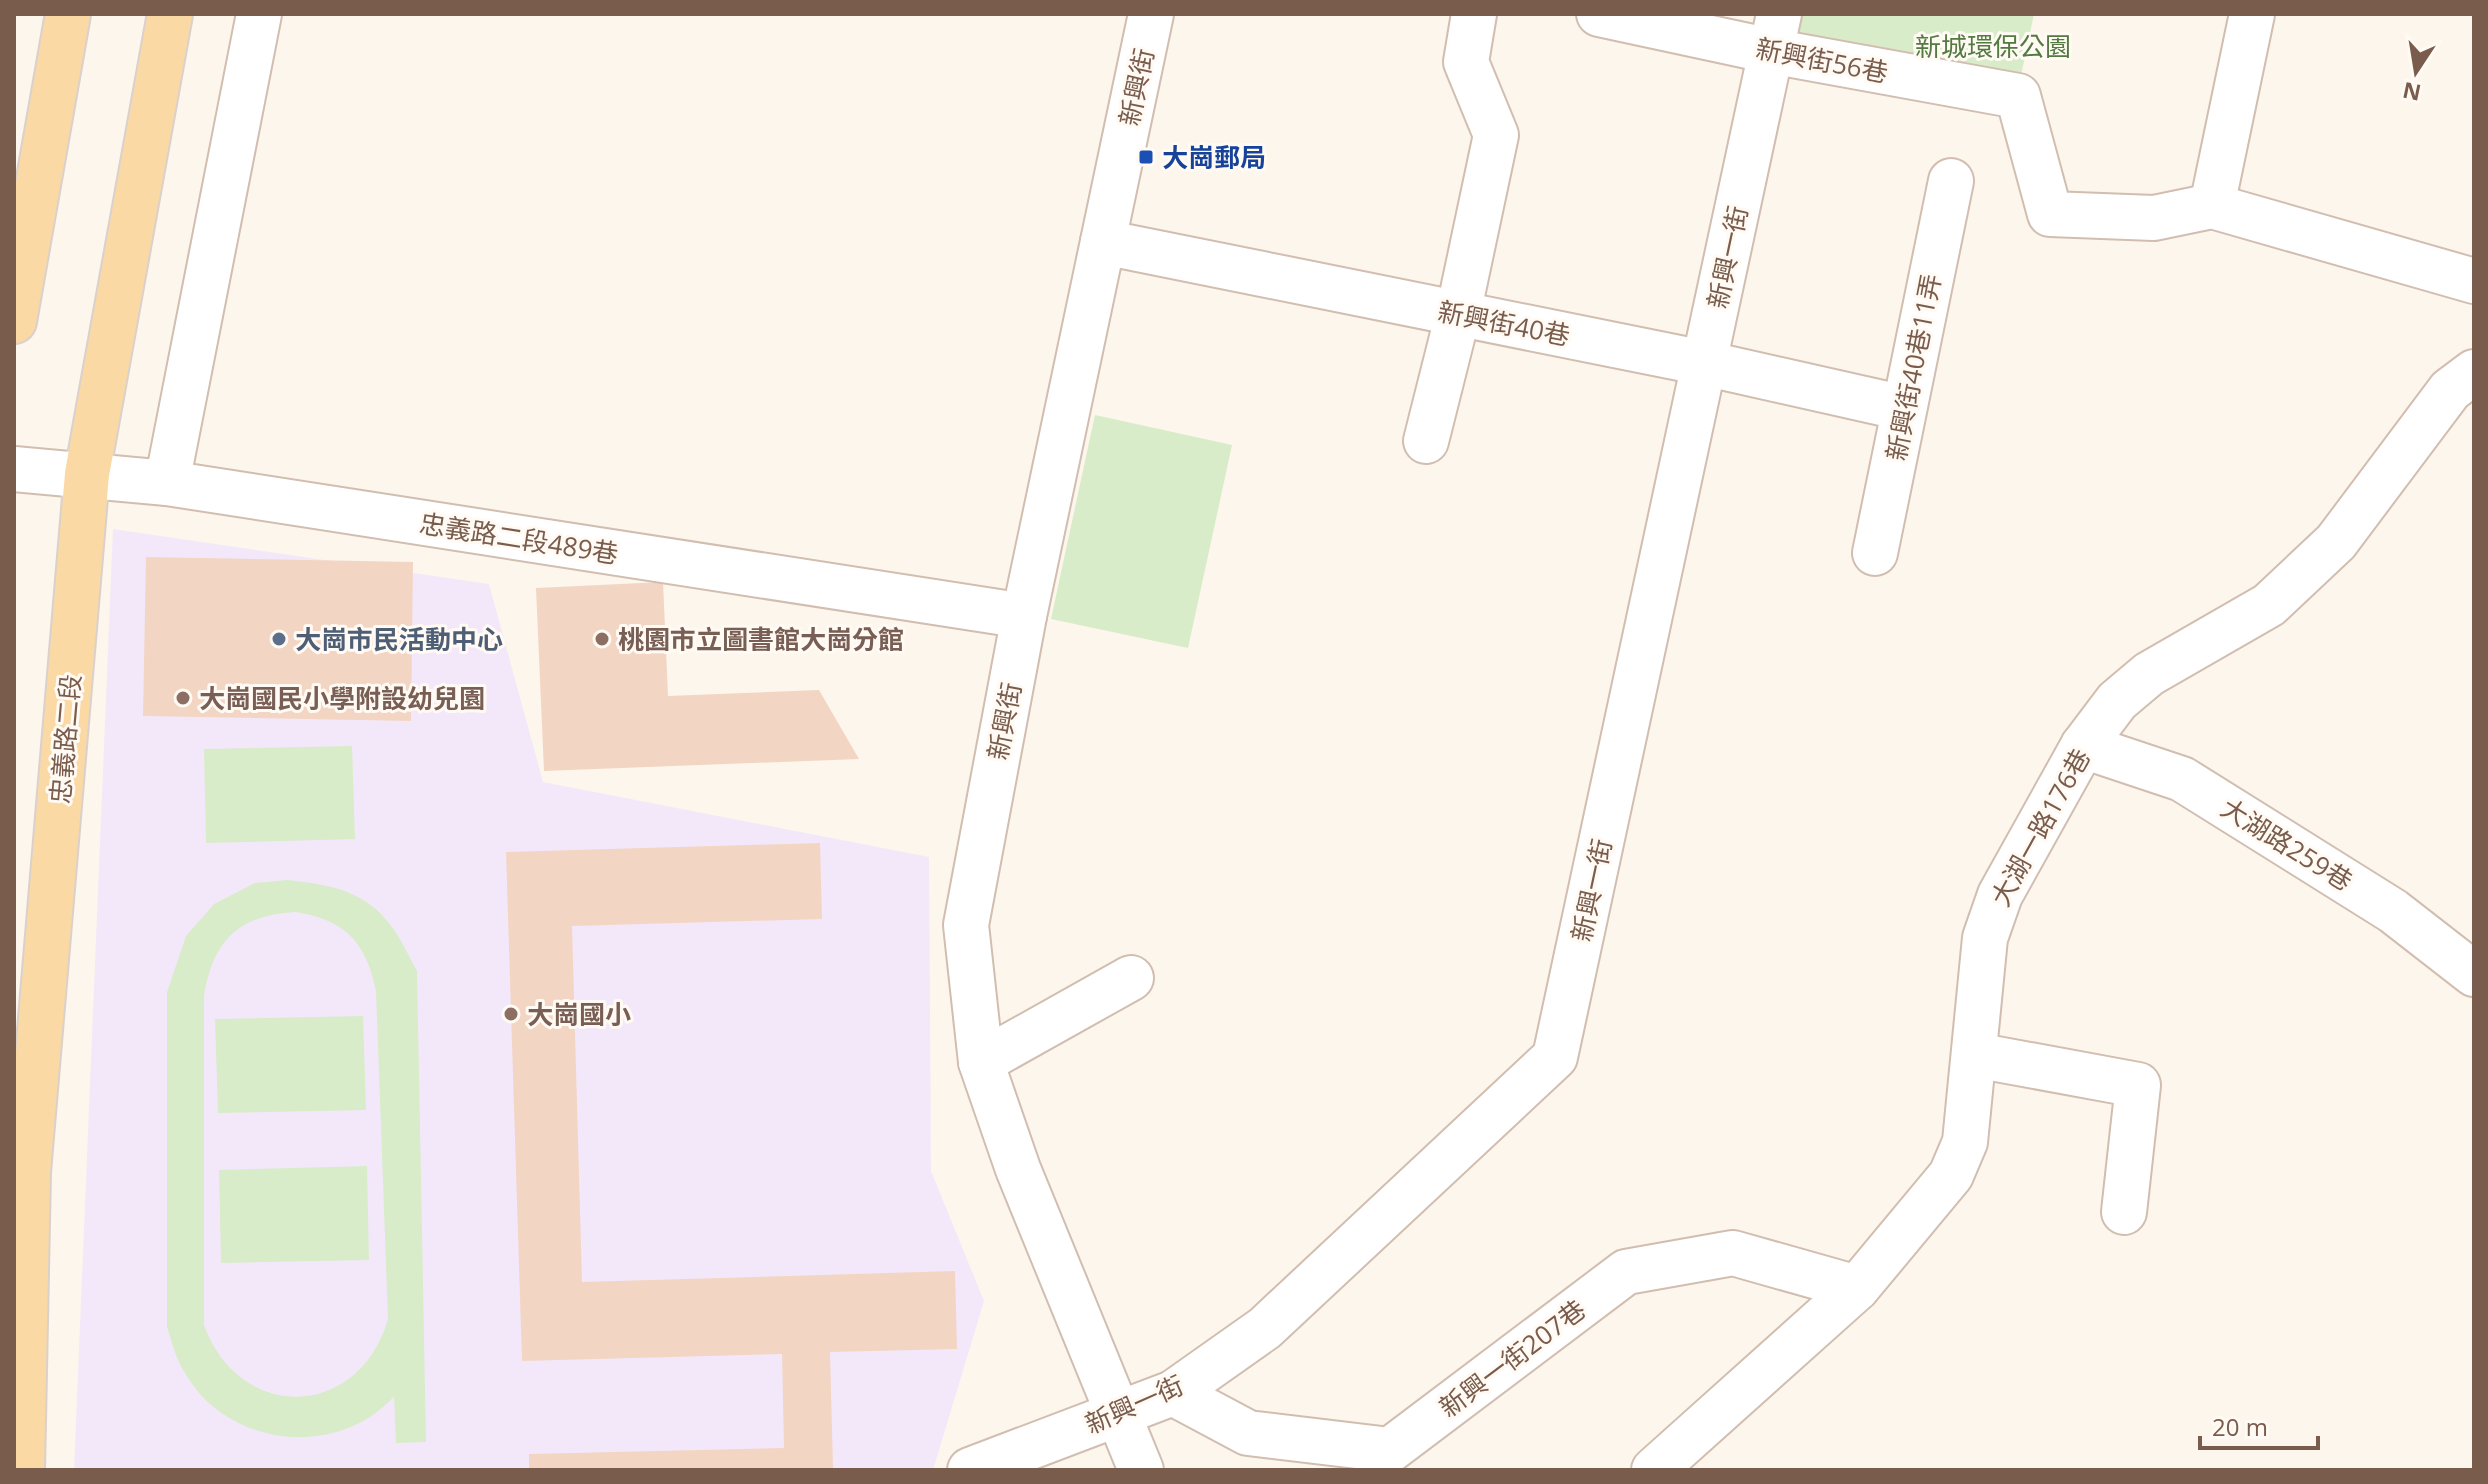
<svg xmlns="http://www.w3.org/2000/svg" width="2488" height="1484" viewBox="0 0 2488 1484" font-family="'Open Sans','Noto Sans TC',sans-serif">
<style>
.education{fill:#f3e8fa}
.green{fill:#d8ecc9;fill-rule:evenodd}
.building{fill:#f3d5c3}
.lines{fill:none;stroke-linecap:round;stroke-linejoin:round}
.minor-casing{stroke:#d1beb0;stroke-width:48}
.major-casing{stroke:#dad1cd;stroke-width:48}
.minor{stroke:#fff;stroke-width:44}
.major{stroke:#fbd9a5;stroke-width:44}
.transit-dot{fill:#1a4fb4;stroke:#fffaf3;stroke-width:3}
.service-dot{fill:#5c6f8a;stroke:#fffaf3;stroke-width:3}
.education-dot{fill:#8d6e63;stroke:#fffaf3;stroke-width:3}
.labels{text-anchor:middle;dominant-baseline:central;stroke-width:6;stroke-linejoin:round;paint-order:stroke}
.park-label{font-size:26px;fill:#537a41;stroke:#fffaf3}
.street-label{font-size:26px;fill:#7a5c4d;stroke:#fffaf3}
.transit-label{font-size:26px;font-weight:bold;fill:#164399;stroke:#fffaf3;text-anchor:start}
.service-label{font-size:26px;font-weight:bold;fill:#4e5e75;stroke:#fffaf3;text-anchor:start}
.education-label{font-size:26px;font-weight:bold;fill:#785e54;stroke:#fffaf3;text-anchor:start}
</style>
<rect width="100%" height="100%" fill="#fdf6ec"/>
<path class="education" d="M 113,529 L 489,584 L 543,782 L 929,857 L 931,1171 L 984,1301 L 933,1470 L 74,1470 Z"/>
<g class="green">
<path d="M 1800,14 L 2034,14 L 2019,85 L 1795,38 Z"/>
<path d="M 1095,415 L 1232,445 L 1188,648 L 1051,619 Z"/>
<path d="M 352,746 L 355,839 L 206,843 L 204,749 Z"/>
<path d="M 288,880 C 331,885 365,890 392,927 C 402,940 409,957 417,971 L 426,1442 L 396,1443 L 394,1397 C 385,1405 376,1414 365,1420 C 304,1455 220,1435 185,1373 C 176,1359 172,1343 167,1327 L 167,992 L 186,936 L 214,904 L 255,883 ZM 296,912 C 346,920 366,943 376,991 L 388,1319 C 359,1420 240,1423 204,1325 L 204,996 C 213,940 239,915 296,912 Z"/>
<path d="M 363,1016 L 366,1110 L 218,1113 L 215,1019 Z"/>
<path d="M 367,1166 L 369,1260 L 221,1263 L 219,1170 Z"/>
</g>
<g class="building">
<path d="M 146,557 L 413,562 L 411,721 L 143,716 Z"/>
<path d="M 663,582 L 668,696 L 819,690 L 859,759 L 544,771 L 536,588 Z"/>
<path d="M 820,843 L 822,919 L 572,926 L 582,1282 L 955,1271 L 957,1349 L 830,1352 L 833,1468 L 529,1470 L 529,1454 L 784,1448 L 782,1354 L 522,1361 L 506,852 Z"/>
</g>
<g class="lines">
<g class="minor-casing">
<g id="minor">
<path d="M 1599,14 L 1771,51 L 2018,96 L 2050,214 L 2154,218 L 2212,206 L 2474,281"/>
<path d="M 2212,206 L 2252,14"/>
<path d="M 1103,242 L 1704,363 L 1904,408"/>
<path d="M 1426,441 L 1458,314 L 1496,135 L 1466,62 L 1474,14"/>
<path d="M 14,469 L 167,483 L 1024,616"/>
<path d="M 167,483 L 259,14"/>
<path d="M 1875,553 L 1951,181"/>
<path d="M 2083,746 L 2182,779 L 2393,911 L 2474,974"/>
<path d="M 1975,1055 L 2138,1085 L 2124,1212"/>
<path d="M 981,1062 L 1131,978"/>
<path d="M 1173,1393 L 1248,1433 L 1390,1450 L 1626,1272 L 1733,1253 L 1857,1288"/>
<path d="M 970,1470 L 1173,1393 L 1265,1328 L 1555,1057 L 1779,14"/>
<path d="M 1141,1470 L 1018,1169 L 981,1062 L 966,925 L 1024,616 L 1151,14"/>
<path d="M 1654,1470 L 1857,1288 L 1951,1175 L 1965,1142 L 1985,938 L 2000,895 L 2083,746 L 2117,701 L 2149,674 L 2269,605 L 2336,542 L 2450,390 L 2474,372"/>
</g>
</g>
<g class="major-casing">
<g id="major">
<path d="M 14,321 L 68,14"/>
<path d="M 22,1470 L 28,1172 L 87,474 L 170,14"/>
</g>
</g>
<use href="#minor" class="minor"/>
<use href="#major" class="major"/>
</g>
<rect class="transit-dot" x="1138" y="149" width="16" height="16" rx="4"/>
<circle class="service-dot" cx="279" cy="639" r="8"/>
<g class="education-dot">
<circle cx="602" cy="639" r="8"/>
<circle cx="183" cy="698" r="8"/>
<circle cx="511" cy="1014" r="8"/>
</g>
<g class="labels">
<g class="park-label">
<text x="1993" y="46">新城環保公園</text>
</g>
<g class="street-label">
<text transform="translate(1822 60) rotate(11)">新興街56巷</text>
<text transform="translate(1136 87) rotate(-78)">新興街</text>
<text transform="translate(1727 257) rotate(-78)">新興一街</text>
<text transform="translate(1504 323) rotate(11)">新興街40巷</text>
<text transform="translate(1913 367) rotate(-79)">新興街40巷11弄</text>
<text transform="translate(519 538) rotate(9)">忠義路二段489巷</text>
<text transform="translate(1004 721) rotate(-79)">新興街</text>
<text transform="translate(65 739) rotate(-85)">忠義路二段</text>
<text transform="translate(2040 827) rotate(-61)">大湖一路176巷</text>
<text transform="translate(2287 844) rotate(32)">大湖路259巷</text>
<text transform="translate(1591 890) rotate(-78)">新興一街</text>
<text transform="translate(1512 1358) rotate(-37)">新興一街207巷</text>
<text transform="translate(1134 1404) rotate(-24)">新興一街</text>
</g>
<g class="transit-label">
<text x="1162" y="157">大崗郵局</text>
</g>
<g class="service-label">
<text x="295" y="639">大崗市民活動中心</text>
</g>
<g class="education-label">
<text x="618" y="639">桃園市立圖書館大崗分館</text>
<text x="199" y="698">大崗國民小學附設幼兒園</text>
<text x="527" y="1014">大崗國小</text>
</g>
</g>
<rect width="2488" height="1484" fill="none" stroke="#7a5c4d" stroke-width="32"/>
<g transform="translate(2416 72) rotate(192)" stroke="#fffaf3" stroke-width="6" paint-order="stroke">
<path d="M0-6L14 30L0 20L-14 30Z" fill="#7a5c4d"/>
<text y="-12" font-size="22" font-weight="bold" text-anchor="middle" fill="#7a5c4d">N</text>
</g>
<path d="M2200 1436v12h118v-12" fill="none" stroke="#7a5c4d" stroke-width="4"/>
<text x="2212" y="1436" font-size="24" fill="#7a5c4d" stroke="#fffaf3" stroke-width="6" paint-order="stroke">20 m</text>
</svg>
